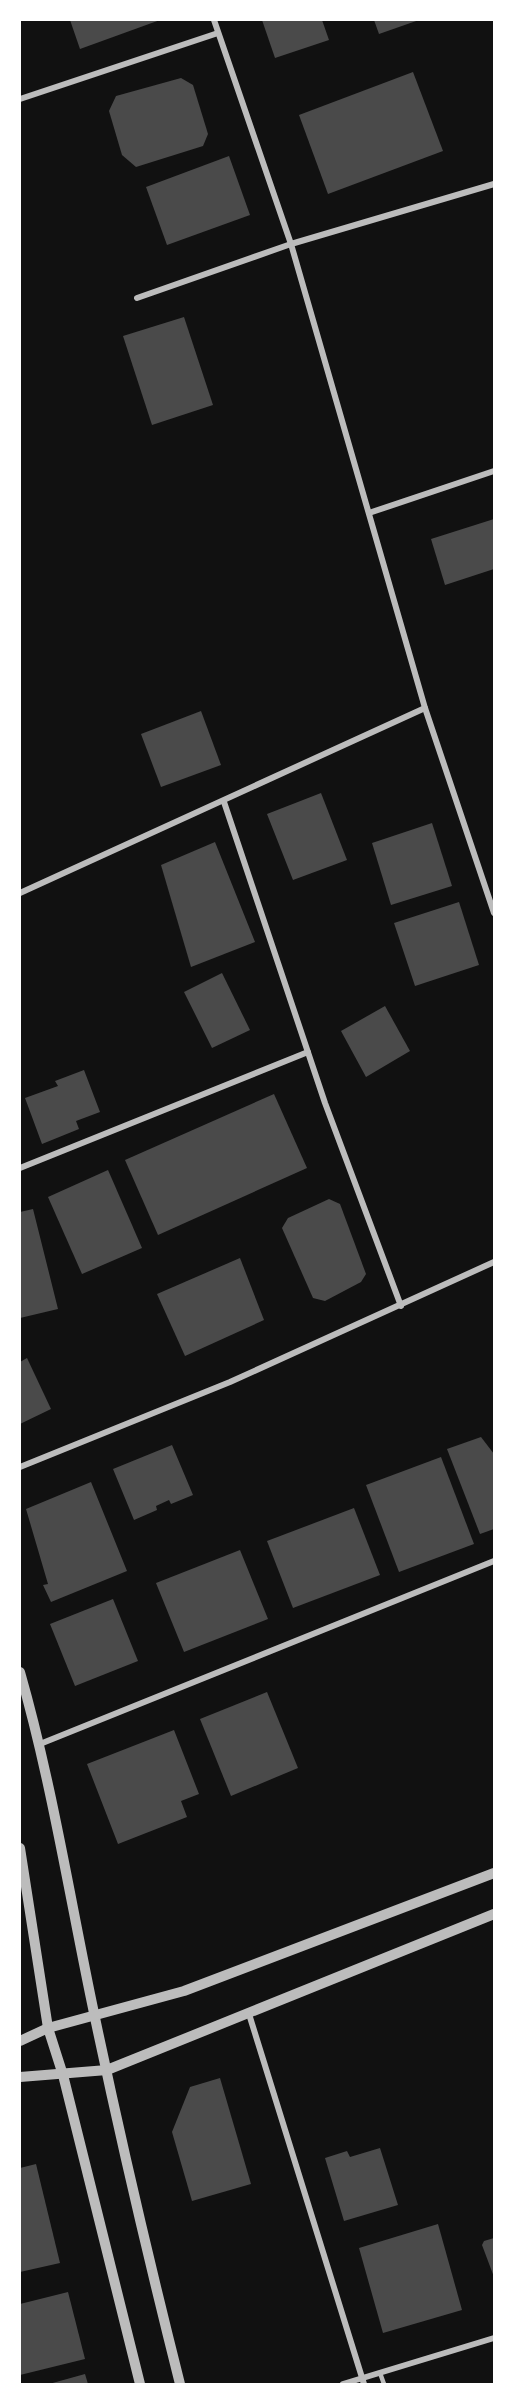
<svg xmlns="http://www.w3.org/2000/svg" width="514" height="2404" viewBox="0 0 514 2404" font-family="'Roboto Condensed',sans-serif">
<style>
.building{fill:#4a4a4a}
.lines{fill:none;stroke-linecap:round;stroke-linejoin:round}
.service{stroke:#bcbcbc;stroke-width:4.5}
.minor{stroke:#bcbcbc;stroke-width:6}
.tertiary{stroke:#bcbcbc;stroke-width:10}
</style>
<rect width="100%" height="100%" fill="#111"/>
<g class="building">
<path d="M 70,20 L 160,20 L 80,49 Z"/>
<path d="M 262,20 L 322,20 L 329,40 L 275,58 Z"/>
<path d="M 374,20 L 419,20 L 379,34 Z"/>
<path d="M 413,72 L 443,151 L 328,194 L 299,115 Z"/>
<path d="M 181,78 L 193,85 L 208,134 L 203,146 L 136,167 L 122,155 L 109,111 L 116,96 Z"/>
<path d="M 229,156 L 250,215 L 167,245 L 146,187 Z"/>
<path d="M 184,317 L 213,405 L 152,425 L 123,336 Z"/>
<path d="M 494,519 L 494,569 L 445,585 L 431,539 Z"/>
<path d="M 201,711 L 221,765 L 161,787 L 141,734 Z"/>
<path d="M 321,793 L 347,860 L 293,880 L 267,814 Z"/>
<path d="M 432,823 L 452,886 L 391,905 L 372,843 Z"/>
<path d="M 215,842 L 255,942 L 191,967 L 161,865 Z"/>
<path d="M 459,902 L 479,965 L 415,986 L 394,923 Z"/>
<path d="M 222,973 L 250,1030 L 212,1048 L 184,992 Z"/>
<path d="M 385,1006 L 410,1051 L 366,1077 L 341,1031 Z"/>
<path d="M 84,1070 L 100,1112 L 76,1121 L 79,1129 L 42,1144 L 25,1098 L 58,1086 L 55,1081 Z"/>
<path d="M 274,1094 L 307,1168 L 158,1235 L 125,1160 Z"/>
<path d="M 108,1170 L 142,1248 L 82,1274 L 48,1197 Z"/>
<path d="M 329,1199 L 340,1204 L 366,1274 L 361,1282 L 325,1301 L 313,1298 L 282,1228 L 288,1218 Z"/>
<path d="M 33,1209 L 58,1309 L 20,1318 L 20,1212 Z"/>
<path d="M 240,1258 L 264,1320 L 185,1356 L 157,1294 Z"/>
<path d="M 27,1358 L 51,1409 L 20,1424 L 20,1362 Z"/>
<path d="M 481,1437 L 494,1454 L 494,1529 L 480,1534 L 447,1449 Z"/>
<path d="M 172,1445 L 193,1495 L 171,1504 L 169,1500 L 156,1506 L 157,1510 L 134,1520 L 113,1469 Z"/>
<path d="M 441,1457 L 474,1544 L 399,1572 L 366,1485 Z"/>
<path d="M 91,1482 L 127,1571 L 51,1602 L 43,1585 L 48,1584 L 26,1509 Z"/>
<path d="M 354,1508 L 380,1575 L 293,1608 L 267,1541 Z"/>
<path d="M 240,1550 L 268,1619 L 184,1652 L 156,1583 Z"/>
<path d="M 113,1599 L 138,1661 L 75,1686 L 50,1624 Z"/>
<path d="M 267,1692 L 298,1768 L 231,1796 L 200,1719 Z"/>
<path d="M 174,1730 L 199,1794 L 181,1801 L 187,1817 L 118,1844 L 87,1764 Z"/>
<path d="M 220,2078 L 251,2184 L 192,2201 L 172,2132 L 190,2087 Z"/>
<path d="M 380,2148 L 398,2205 L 344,2221 L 325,2158 L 347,2151 L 350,2157 Z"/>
<path d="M 36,2164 L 60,2263 L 20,2272 L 20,2168 Z"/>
<path d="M 438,2224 L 462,2310 L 383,2333 L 359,2248 Z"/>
<path d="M 494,2238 L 494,2277 L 482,2245 L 484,2241 Z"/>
<path d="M 68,2292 L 85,2359 L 20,2375 L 20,2304 Z"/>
<path d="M 85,2374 L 88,2384 L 49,2384 Z"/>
</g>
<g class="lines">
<path class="service" d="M 380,2373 L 384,2384"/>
<g class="minor">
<path d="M 214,20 L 291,244 L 425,708 L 494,913"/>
<path d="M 20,99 L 218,33"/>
<path d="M 137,298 L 291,244 L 494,184"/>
<path d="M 369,513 L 494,471"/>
<path d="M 224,802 L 325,1103 L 401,1306"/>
<path d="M 20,893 L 425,708"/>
<path d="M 20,1168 L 308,1052"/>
<path d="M 20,1467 L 230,1382 L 494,1262"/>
<path d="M 40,1744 L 494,1561"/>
<path d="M 249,2014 L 364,2384"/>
<path d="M 343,2384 L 494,2338"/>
</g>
<g class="tertiary">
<path d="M 20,1672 C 52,1784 70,1899 94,2013 C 120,2137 149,2261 180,2384"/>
<path d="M 20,1848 L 48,2028 L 63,2075 L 140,2384"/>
<path d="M 20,2041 L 48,2028 L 184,1991 L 494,1873"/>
<path d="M 20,2077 L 107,2070 L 494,1914"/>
</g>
</g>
<rect width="514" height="2404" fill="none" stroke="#ffffff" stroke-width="42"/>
</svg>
